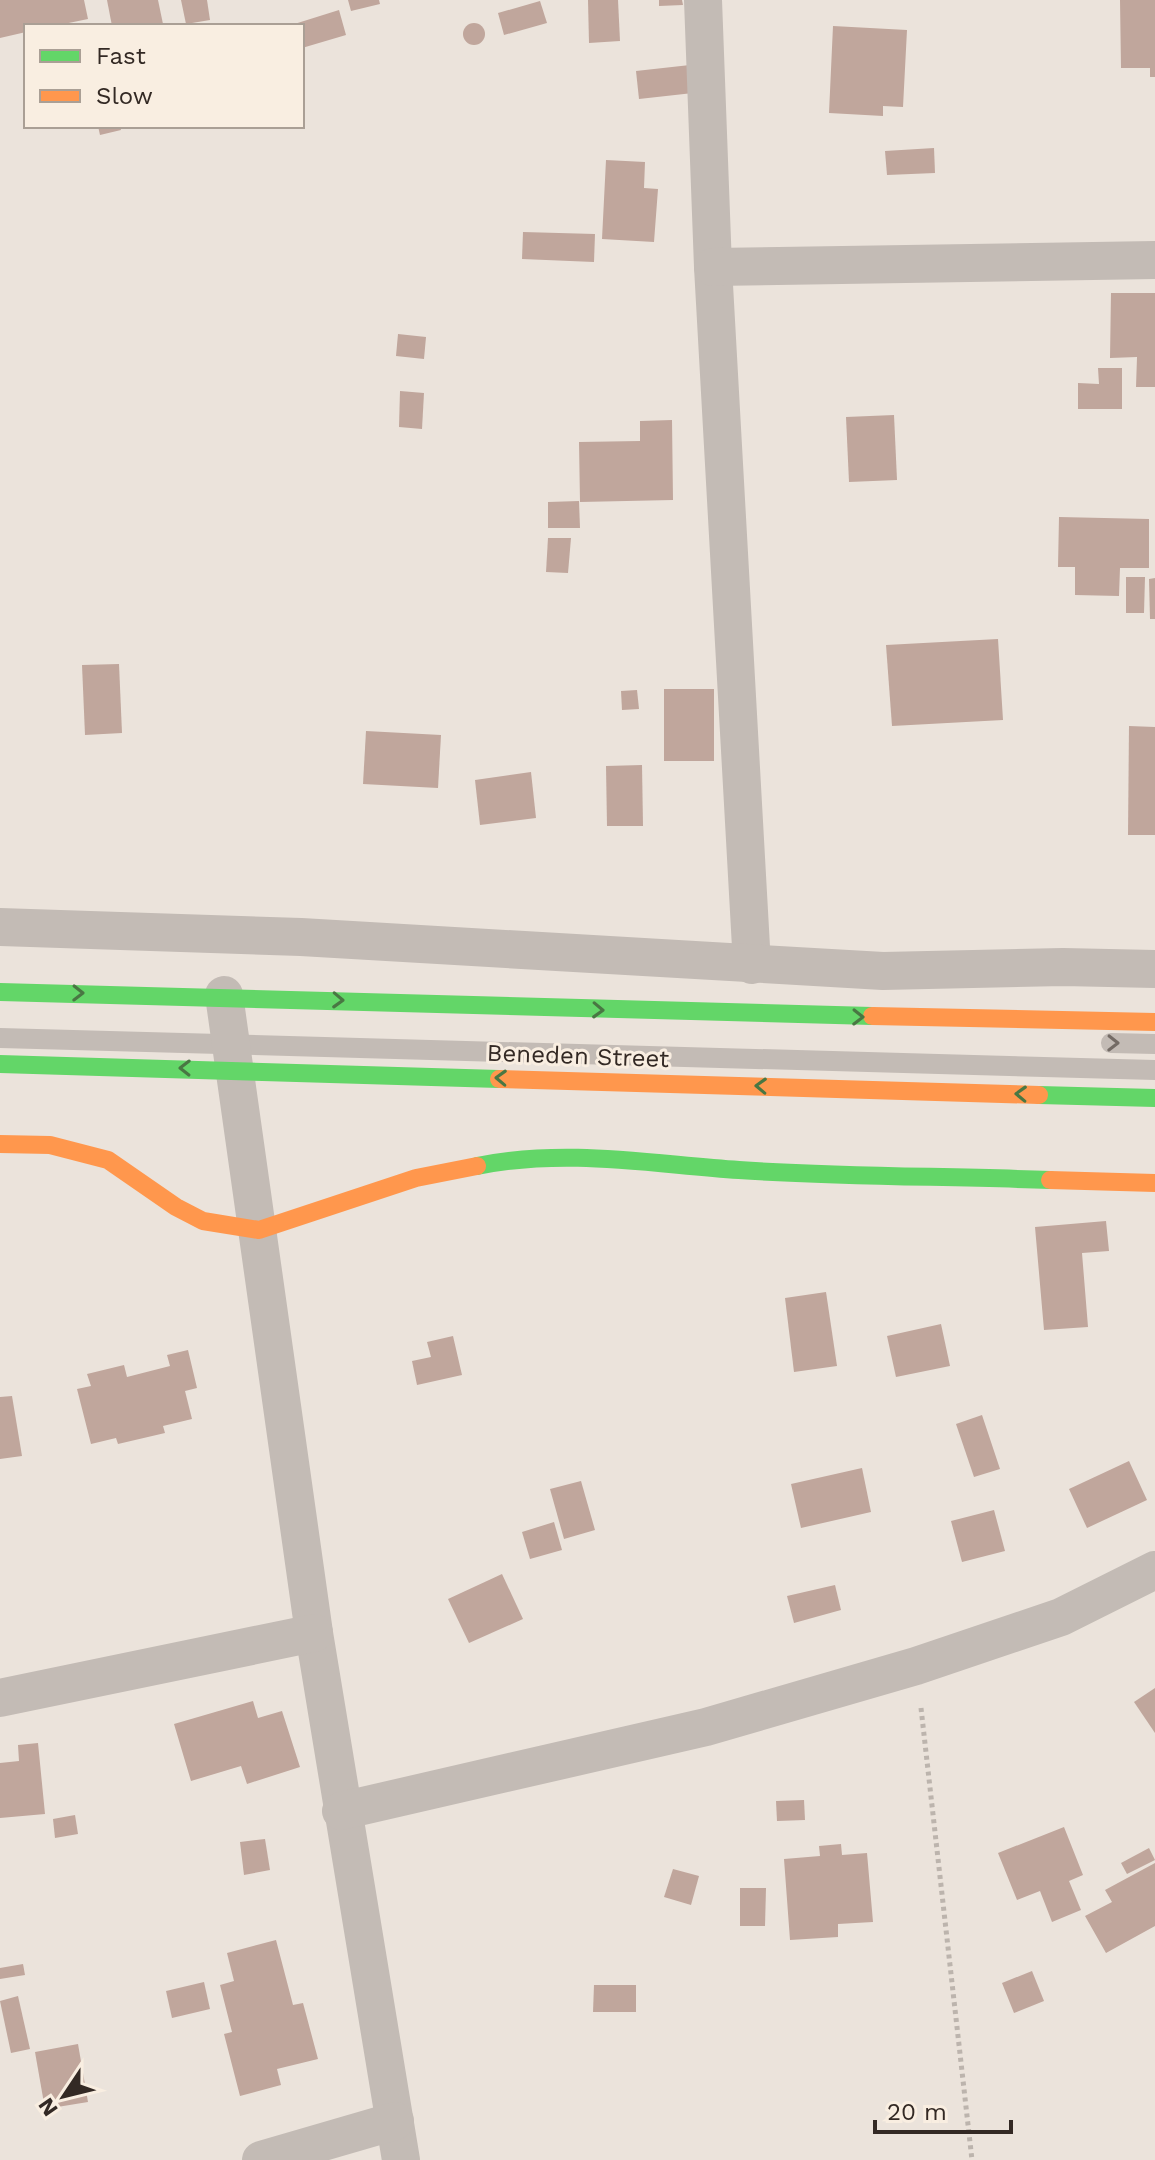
<svg xmlns="http://www.w3.org/2000/svg" width="1155" height="2160" viewBox="0 0 1155 2160" font-family="'Work Sans',sans-serif">
<style>
.building{fill:#c0a69c}
.lines{fill:none;stroke-linecap:round;stroke-linejoin:round}
.path{stroke:#bcb4ad;stroke-width:5;stroke-dasharray:4 4;stroke-linecap:butt}
.lane{stroke:#c3bbb5;stroke-width:20}
.street{stroke:#c3bbb5;stroke-width:38}
.fast{stroke:#63d668;stroke-width:18}
.slow{stroke:#ff974d;stroke-width:18}
.oneway{stroke:#497743}
.oneway2{stroke:#746b65}
.labels{text-anchor:middle;dominant-baseline:central;stroke-width:6;stroke-linejoin:round;paint-order:stroke}
.street-label{font-size:24px;fill:#332924;stroke:#f9eee1}
</style>
<rect width="100%" height="100%" fill="#ebe3db"/>
<g class="building">
<path d="M 0,0 L 84,0 L 88,19 L 54,26 L 26,26 L 26,32 L 0,38 Z"/>
<path d="M 107,0 L 158,0 L 163,24 L 112,26 Z"/>
<path d="M 181,0 L 207,0 L 210,20 L 186,24 Z"/>
<path d="M 348,0 L 379,0 L 380,4 L 351,11 Z"/>
<path d="M 588,0 L 618,0 L 620,41 L 589,43 Z"/>
<path d="M 659,0 L 682,0 L 683,5 L 659,6 Z"/>
<path d="M 1120,0 L 1155,0 L 1155,77 L 1150,77 L 1150,68 L 1121,68 Z"/>
<path d="M 540,1 L 547,23 L 504,35 L 498,13 Z"/>
<path d="M 339,10 L 346,35 L 302,48 L 302,26 L 288,26 Z"/>
<circle cx="474" cy="34" r="11"/>
<path d="M 833,26 L 907,30 L 903,107 L 883,106 L 883,116 L 829,113 Z"/>
<path d="M 690,65 L 693,93 L 639,99 L 636,71 Z"/>
<path d="M 98,126 L 120,126 L 121,130 L 100,135 Z"/>
<path d="M 934,148 L 935,173 L 887,175 L 885,151 Z"/>
<path d="M 606,160 L 645,162 L 644,188 L 658,189 L 654,242 L 602,239 Z"/>
<path d="M 523,232 L 595,234 L 594,262 L 522,259 Z"/>
<path d="M 1111,293 L 1155,293 L 1155,387 L 1136,387 L 1137,357 L 1110,358 Z"/>
<path d="M 398,334 L 426,337 L 424,359 L 396,356 Z"/>
<path d="M 1098,368 L 1122,368 L 1122,409 L 1078,409 L 1078,383 L 1099,384 Z"/>
<path d="M 400,391 L 424,393 L 422,429 L 399,427 Z"/>
<path d="M 894,415 L 897,480 L 849,482 L 846,417 Z"/>
<path d="M 672,420 L 673,500 L 580,502 L 579,442 L 640,441 L 640,421 Z"/>
<path d="M 579,501 L 580,528 L 548,528 L 548,502 Z"/>
<path d="M 1059,517 L 1149,519 L 1149,568 L 1120,568 L 1119,596 L 1075,595 L 1075,567 L 1058,567 Z"/>
<path d="M 548,538 L 571,538 L 568,573 L 546,572 Z"/>
<path d="M 1126,577 L 1145,577 L 1144,613 L 1126,613 Z"/>
<path d="M 1155,578 L 1155,619 L 1150,619 L 1149,579 Z"/>
<path d="M 998,639 L 1003,720 L 892,726 L 886,645 Z"/>
<path d="M 119,664 L 122,733 L 85,735 L 82,665 Z"/>
<rect x="664" y="689" width="50" height="72"/>
<path d="M 637,690 L 639,709 L 622,710 L 621,691 Z"/>
<path d="M 1129,726 L 1155,727 L 1155,835 L 1128,835 Z"/>
<path d="M 366,731 L 441,735 L 438,788 L 363,784 Z"/>
<path d="M 642,765 L 643,826 L 607,826 L 606,766 Z"/>
<path d="M 531,772 L 536,818 L 480,825 L 475,780 Z"/>
<path d="M 1106,1221 L 1109,1251 L 1082,1253 L 1088,1327 L 1044,1330 L 1035,1227 Z"/>
<path d="M 826,1292 L 837,1366 L 794,1372 L 785,1298 Z"/>
<path d="M 941,1324 L 950,1366 L 896,1377 L 887,1336 Z"/>
<path d="M 453,1336 L 462,1375 L 417,1385 L 412,1361 L 431,1357 L 427,1342 Z"/>
<path d="M 188,1350 L 197,1388 L 185,1391 L 192,1419 L 163,1426 L 165,1433 L 118,1444 L 116,1438 L 91,1444 L 77,1389 L 91,1386 L 87,1374 L 124,1365 L 127,1377 L 170,1366 L 167,1355 Z"/>
<path d="M 12,1396 L 22,1456 L 0,1459 L 0,1397 Z"/>
<path d="M 982,1415 L 1000,1469 L 974,1477 L 956,1424 Z"/>
<path d="M 1129,1461 L 1147,1500 L 1087,1528 L 1069,1489 Z"/>
<path d="M 862,1468 L 871,1512 L 801,1528 L 791,1484 Z"/>
<path d="M 581,1481 L 595,1530 L 564,1539 L 550,1489 Z"/>
<path d="M 994,1510 L 1005,1551 L 962,1562 L 951,1521 Z"/>
<path d="M 554,1522 L 562,1550 L 530,1559 L 522,1532 Z"/>
<path d="M 502,1574 L 523,1619 L 469,1643 L 448,1599 Z"/>
<path d="M 835,1585 L 841,1610 L 794,1623 L 787,1596 Z"/>
<path d="M 1155,1688 L 1155,1733 L 1134,1702 Z"/>
<path d="M 253,1701 L 258,1718 L 282,1711 L 300,1767 L 247,1784 L 241,1766 L 191,1781 L 174,1724 Z"/>
<path d="M 38,1743 L 45,1814 L 0,1818 L 0,1763 L 19,1761 L 18,1745 Z"/>
<path d="M 804,1800 L 805,1820 L 777,1821 L 776,1801 Z"/>
<path d="M 75,1815 L 78,1834 L 55,1838 L 53,1819 Z"/>
<path d="M 1064,1827 L 1083,1875 L 1069,1881 L 1081,1910 L 1052,1922 L 1040,1891 L 1017,1900 L 998,1853 Z"/>
<path d="M 265,1839 L 270,1870 L 244,1875 L 240,1842 Z"/>
<path d="M 841,1844 L 842,1855 L 867,1853 L 873,1922 L 838,1924 L 838,1937 L 790,1940 L 784,1859 L 820,1856 L 819,1846 Z"/>
<path d="M 1149,1848 L 1155,1860 L 1127,1874 L 1121,1863 Z"/>
<path d="M 1155,1863 L 1155,1926 L 1106,1953 L 1085,1916 L 1112,1902 L 1105,1890 Z"/>
<path d="M 673,1869 L 699,1876 L 691,1905 L 664,1897 Z"/>
<path d="M 740,1888 L 766,1888 L 765,1926 L 740,1926 Z"/>
<path d="M 276,1940 L 293,2005 L 303,2003 L 318,2059 L 277,2069 L 281,2085 L 240,2096 L 224,2034 L 232,2032 L 220,1985 L 234,1981 L 227,1953 Z"/>
<path d="M 23,1964 L 25,1975 L 0,1979 L 0,1968 Z"/>
<path d="M 1032,1971 L 1044,2001 L 1014,2013 L 1002,1983 Z"/>
<path d="M 204,1982 L 210,2009 L 172,2018 L 166,1991 Z"/>
<path d="M 594,1985 L 636,1985 L 636,2012 L 593,2012 Z"/>
<path d="M 18,1996 L 30,2049 L 11,2053 L 0,2001 Z"/>
<path d="M 78,2044 L 88,2102 L 45,2109 L 35,2052 Z"/>
</g>
<g class="lines">
<path class="path" d="M 921,1708 L 972,2160"/>
<g class="lane">
<path d="M 0,1038 L 1155,1070"/>
<path d="M 1111,1043 L 1155,1044"/>
</g>
<g class="street">
<path d="M 703,0 L 713,267 L 752,965"/>
<path d="M 713,267 L 1155,260"/>
<path d="M 0,927 L 301,937 L 883,971 L 1063,967 L 1155,969"/>
<path d="M 224,995 L 314,1633 L 401,2160"/>
<path d="M 0,1698 L 314,1633"/>
<path d="M 341,1811 L 706,1727 L 916,1666 L 1061,1617 L 1155,1570"/>
<path d="M 261,2160 L 395,2121"/>
</g>
<g class="fast">
<path d="M 0,992 L 872,1016"/>
<path d="M 0,1064 L 499,1079"/>
<path d="M 1039,1095 L 1155,1098"/>
<path d="M 477,1166 C 566,1148 650,1164 739,1170 C 842,1177 946,1176 1050,1180"/>
</g>
<g class="slow">
<path d="M 872,1016 L 1155,1022"/>
<path d="M 499,1079 L 1039,1095"/>
<path d="M 0,1144 L 50,1145 L 108,1160 L 176,1207 L 203,1221 L 259,1230 L 416,1178 L 477,1166"/>
<path d="M 1050,1180 L 1155,1183"/>
</g>
</g>
<defs><path id="oneway-chevron" d="M-2-3.5L2.5 0L-2 3.5" fill="none" stroke-width="1.6" stroke-linecap="round" stroke-linejoin="round" transform="scale(2)"/></defs>
<g class="oneway">
<use href="#oneway-chevron" transform="translate(78 993) rotate(1)"/>
<use href="#oneway-chevron" transform="translate(338 1000) rotate(2)"/>
<use href="#oneway-chevron" transform="translate(598 1010) rotate(2)"/>
<use href="#oneway-chevron" transform="translate(858 1017) rotate(1)"/>
<use href="#oneway-chevron" transform="translate(185 1068) rotate(-179)"/>
<use href="#oneway-chevron" transform="translate(501 1078) rotate(-178)"/>
<use href="#oneway-chevron" transform="translate(761 1086) rotate(-178)"/>
<use href="#oneway-chevron" transform="translate(1021 1094) rotate(-178)"/>
</g>
<use class="oneway2" href="#oneway-chevron" transform="translate(1113 1043) rotate(1)"/>
<g class="labels">
<g class="street-label">
<text transform="translate(578 1056) rotate(2)">Beneden Street</text>
</g>
</g>
<rect x="24" y="24" width="280" height="104" fill="#f9eee1" stroke="#aa9f95" stroke-width="2"/>
<rect x="40" y="50" width="40" height="12" fill="#63d668" stroke="#aa9f95" stroke-width="2"/>
<text x="96" y="64" font-size="24" fill="#332924">Fast</text>
<rect x="40" y="90" width="40" height="12" fill="#ff974d" stroke="#aa9f95" stroke-width="2"/>
<text x="96" y="104" font-size="24" fill="#332924">Slow</text>
<g transform="translate(64 2096) rotate(235)" stroke="#f9eee1" stroke-width="6" paint-order="stroke">
<path d="M0-6L14 30L0 20L-14 30Z" fill="#332924"/>
<text y="-12" font-size="22" font-weight="bold" text-anchor="middle" fill="#332924">N</text>
</g>
<path d="M875 2120v12h136v-12" fill="none" stroke="#332924" stroke-width="4"/>
<text x="887" y="2120" font-size="24" fill="#332924" stroke="#f9eee1" stroke-width="6" paint-order="stroke">20 m</text>
</svg>
